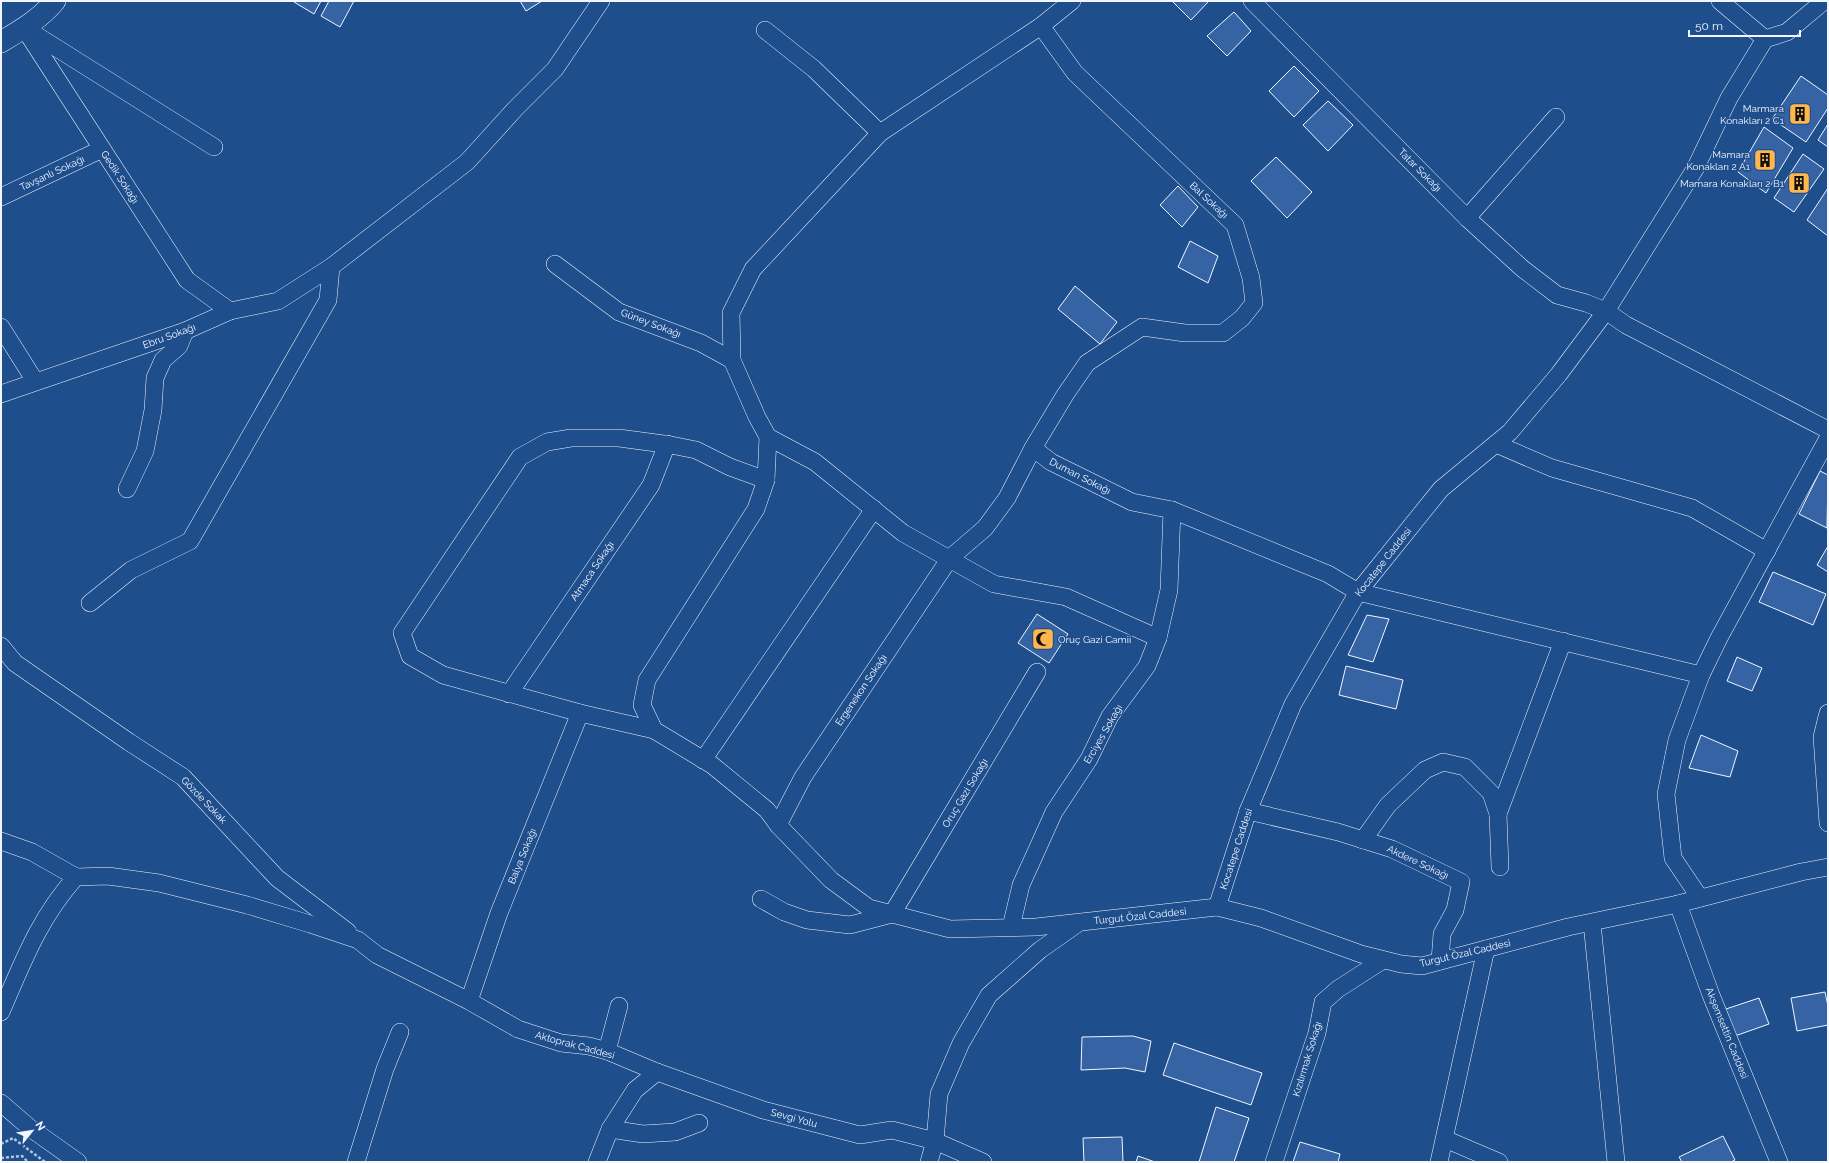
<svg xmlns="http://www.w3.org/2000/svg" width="1829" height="1163" viewBox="0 0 1829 1163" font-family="Raleway,sans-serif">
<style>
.building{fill:#3563a3;stroke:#f2f6ff}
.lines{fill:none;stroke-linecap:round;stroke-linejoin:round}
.minor-casing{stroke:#f2f6ff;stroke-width:18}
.major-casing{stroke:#f2f6ff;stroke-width:22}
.path{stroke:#b3c4dc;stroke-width:2.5;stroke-dasharray:3 2;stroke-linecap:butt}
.minor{stroke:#1f4e8c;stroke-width:17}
.major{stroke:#1f4e8c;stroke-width:21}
.labels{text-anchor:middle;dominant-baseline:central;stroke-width:3;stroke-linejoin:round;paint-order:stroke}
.poi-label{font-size:10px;fill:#f2f6ff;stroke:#1f4e8c;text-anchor:end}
.street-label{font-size:10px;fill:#f2f6ff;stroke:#1f4e8c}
</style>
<rect width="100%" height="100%" fill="#1f4e8c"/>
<g class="building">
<path d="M 295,1 L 321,1 L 314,14 L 294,2 Z"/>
<path d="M 329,1 L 354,1 L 340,27 L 321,16 Z"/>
<path d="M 520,1 L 542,1 L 526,11 Z"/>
<path d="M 1172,1 L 1209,1 L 1191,20 Z"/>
<path d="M 1234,12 L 1251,31 L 1227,56 L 1207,36 Z"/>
<path d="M 1294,66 L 1319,91 L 1294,117 L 1269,91 Z"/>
<path d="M 1801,76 L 1828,95 L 1828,108 L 1806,142 L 1772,119 Z"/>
<path d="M 1328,101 L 1353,125 L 1328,151 L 1303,125 Z"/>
<path d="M 1828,124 L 1828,147 L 1818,140 Z"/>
<path d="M 1764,127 L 1793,148 L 1766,193 L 1738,172 Z"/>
<path d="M 1803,154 L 1824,169 L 1794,212 L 1774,198 Z"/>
<path d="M 1276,157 L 1312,192 L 1287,218 L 1251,181 Z"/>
<path d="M 1178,186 L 1198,207 L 1182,227 L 1160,205 Z"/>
<path d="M 1828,188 L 1828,236 L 1807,220 Z"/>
<path d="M 1190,241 L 1218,256 L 1208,283 L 1178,267 Z"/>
<path d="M 1075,286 L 1117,322 L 1100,344 L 1058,309 Z"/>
<path d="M 1820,471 L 1828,475 L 1827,528 L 1799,514 Z"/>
<path d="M 1828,546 L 1828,572 L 1817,565 Z"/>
<path d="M 1773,572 L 1826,594 L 1813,625 L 1759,602 Z"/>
<path d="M 1037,614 L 1068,634 L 1049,663 L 1018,643 Z"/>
<path d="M 1367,615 L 1389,619 L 1373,662 L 1348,655 Z"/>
<path d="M 1737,657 L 1762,668 L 1752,691 L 1727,681 Z"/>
<path d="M 1346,666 L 1403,680 L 1396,709 L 1339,695 Z"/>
<path d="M 1701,735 L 1738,751 L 1730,777 L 1689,768 Z"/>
<path d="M 1825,992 L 1828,1006 L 1828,1025 L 1797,1031 L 1791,998 Z"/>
<path d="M 1759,998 L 1769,1024 L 1732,1037 L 1723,1010 Z"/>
<path d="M 1133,1036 L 1151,1041 L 1145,1072 L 1125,1068 L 1081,1070 L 1082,1037 Z"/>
<path d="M 1174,1043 L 1262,1073 L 1251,1105 L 1163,1075 Z"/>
<path d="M 1216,1107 L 1249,1118 L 1234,1162 L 1199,1162 Z"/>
<path d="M 1723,1136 L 1735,1160 L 1731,1162 L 1682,1162 L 1679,1157 Z"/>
<path d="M 1122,1137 L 1123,1162 L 1084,1162 L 1083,1138 Z"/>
<path d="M 1300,1142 L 1340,1154 L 1338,1162 L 1293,1162 Z"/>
<path d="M 1138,1156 L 1155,1162 L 1136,1162 Z"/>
</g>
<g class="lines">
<g class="minor-casing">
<g id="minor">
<path d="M 1072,1 L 1041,26 L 880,133 L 753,269 L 731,313 L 732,360 L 757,417 L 768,437 L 766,480 L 756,509 L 647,680 L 642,705 L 654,730 L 712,765 L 767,810 L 778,825 L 831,880 L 869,908 L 950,929 L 1036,927 L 1217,907 L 1261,918 L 1361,954 L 1401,964 L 1422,966 L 1568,927 L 1678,904 L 1801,872 L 1828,867"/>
<path d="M 1252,1 L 1467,218 L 1523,269 L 1557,295 L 1586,303 L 1606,311 L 1626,325 L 1828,430"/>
<path d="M 1720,1 L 1765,39"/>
<path d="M 24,28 L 187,280 L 230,311"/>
<path d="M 28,30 L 214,147"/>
<path d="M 765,30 L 814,69 L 880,133"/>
<path d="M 1765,39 L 1787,32 L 1824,1"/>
<path d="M 1,197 L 102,149"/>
<path d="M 1467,218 L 1556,117"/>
<path d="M 555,264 L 619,312 L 701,343 L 732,360"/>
<path d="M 1,327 L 35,381"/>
<path d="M 1,394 L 185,331 L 230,311 L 278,301 L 331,267"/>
<path d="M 768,437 L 815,462 L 903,533 L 994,584 L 1066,597 L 1158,638"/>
<path d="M 1496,444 L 1552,468 L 1692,508 L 1767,551"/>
<path d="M 1033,448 L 1065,395 L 1087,363 L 1142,327 L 1185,333 L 1223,333 L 1242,318 L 1254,303 L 1251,278 L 1235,225 L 1075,73 L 1041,26"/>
<path d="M 127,489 L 145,451 L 153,410 L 155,378 L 163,360 L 179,346 L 185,331"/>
<path d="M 90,603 L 131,570 L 190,541 L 328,300 L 331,267 L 467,162 L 515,109 L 555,69 L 601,1"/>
<path d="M 1,646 L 15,663 L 129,742 L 183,777 L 277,878 L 348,932"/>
<path d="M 509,694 L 651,485 L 667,444"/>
<path d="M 1828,713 L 1822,737 L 1828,823"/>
<path d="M 654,730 L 580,713 L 443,675 L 410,656 L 402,633 L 520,457 L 547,442 L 571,438 L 619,438 L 671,445 L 696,450 L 730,467 L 766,480"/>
<path d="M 703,760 L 874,509"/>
<path d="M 1248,811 L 1338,832 L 1392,849 L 1461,882 L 1455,910 L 1442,934 L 1440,961"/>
<path d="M 1498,814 L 1563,641"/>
<path d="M 778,825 L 803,777 L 950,558 L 985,528 L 1007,498 L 1033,448 L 1051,462 L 1132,502 L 1172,510 L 1328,574 L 1358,592 L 1701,675"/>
<path d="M 1363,840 L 1388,805 L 1425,770 L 1443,762 L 1465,767 L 1491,793 L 1498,814 L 1500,867"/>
<path d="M 1,841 L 32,852 L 76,877"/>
<path d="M 1700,898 L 1673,858 L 1666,794 L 1677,740 L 1701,675 L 1719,638 L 1828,438"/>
<path d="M 761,899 L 784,912 L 807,920 L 850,925 L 892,914 L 1037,672"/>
<path d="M 1678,904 L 1711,995 L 1779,1162"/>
<path d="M 1217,907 L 1248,811 L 1293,704 L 1358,592 L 1441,489 L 1510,432 L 1559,374 L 1606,311 L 1695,169 L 1729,98 L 1765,39"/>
<path d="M 1592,923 L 1616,1162"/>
<path d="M 1011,927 L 1021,885 L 1054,812 L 1089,759 L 1110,716 L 1147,666 L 1158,638 L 1169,590 L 1172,510"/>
<path d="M 469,1001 L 499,913 L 580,713"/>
<path d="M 1,1012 C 23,962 39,918 76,877 L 108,876 L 159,883 L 247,905 L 310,924 L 358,940 L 377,955 L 469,1001 L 518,1029 L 561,1043 L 589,1046 L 607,1051 L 657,1072 L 763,1110 L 860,1135 L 892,1130 L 935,1141 L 983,1162"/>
<path d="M 607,1051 L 619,1006"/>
<path d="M 1,1103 L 30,1128 L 78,1162"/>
<path d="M 610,1129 L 643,1134 L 675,1132 L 699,1123"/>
<path d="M 1445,1139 L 1499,1162"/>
<path d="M 356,1162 L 385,1069 L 400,1032"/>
<path d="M 597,1162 L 610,1129 L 635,1090 L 657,1072"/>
<path d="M 929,1162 L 935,1141 L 939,1094 L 961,1043 L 989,995 L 1040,950 L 1077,924"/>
<path d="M 1274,1162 L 1317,1033 L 1323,1002 L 1338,989 L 1383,960"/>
<path d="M 1439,1162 L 1486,949"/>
</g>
</g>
<g class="major-casing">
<path id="major" d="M 1,42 C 21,30 40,19 55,1"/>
</g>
<g class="path">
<path d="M 1,1144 L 13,1138 L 45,1162"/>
<path d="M 1,1158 L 22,1156 L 28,1162"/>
</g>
<use href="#minor" class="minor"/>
<use href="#major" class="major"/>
</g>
<defs>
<g id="building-square" transform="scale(1.15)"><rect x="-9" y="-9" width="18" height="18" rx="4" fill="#ffb74d" stroke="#1f4e8c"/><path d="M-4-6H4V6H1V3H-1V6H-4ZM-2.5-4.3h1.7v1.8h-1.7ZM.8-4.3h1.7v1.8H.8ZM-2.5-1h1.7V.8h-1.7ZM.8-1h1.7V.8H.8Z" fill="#111"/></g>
<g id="mosque-square" transform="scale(1.15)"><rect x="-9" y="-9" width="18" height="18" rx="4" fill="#ffb74d" stroke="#1f4e8c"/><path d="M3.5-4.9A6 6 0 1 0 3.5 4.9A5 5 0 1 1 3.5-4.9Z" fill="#111"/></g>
</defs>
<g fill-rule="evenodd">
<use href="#building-square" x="1800" y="114"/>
<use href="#building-square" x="1765" y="160"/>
<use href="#building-square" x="1799" y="183"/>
<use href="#mosque-square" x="1043" y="639"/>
</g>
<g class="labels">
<g class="poi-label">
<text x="1784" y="108">Marmara<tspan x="1784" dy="12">Konakları 2 C1</tspan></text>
<text x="1750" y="154">Mamara<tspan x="1750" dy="12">Konakları 2 A1</tspan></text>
<text x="1784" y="183">Mamara Konakları 2 B1</text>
<text x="1058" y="639" text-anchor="start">Oruç Gazi Camii</text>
</g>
<g class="street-label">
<text transform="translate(1420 170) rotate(45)">Tatar Sokağı</text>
<text transform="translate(52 173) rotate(-25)">Tavşanlı Sokağı</text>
<text transform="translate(120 177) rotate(57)">Gedik Sokağı</text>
<text transform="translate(1209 200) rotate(43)">Bal Sokağı</text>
<text transform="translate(651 323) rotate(21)">Güney Sokağı</text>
<text transform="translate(169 336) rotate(-20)">Ebru Sokağı</text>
<text transform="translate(1080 476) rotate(27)">Duman Sokağı</text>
<text transform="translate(1383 562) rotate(-52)">Kocatepe Caddesi</text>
<text transform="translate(592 571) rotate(-56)">Atmaca Sokağı</text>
<text transform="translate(861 690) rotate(-56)">Ergenekon Sokağı</text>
<text transform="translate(1103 734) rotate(-60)">Erciyes Sokağı</text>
<text transform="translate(965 793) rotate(-59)">Oruç Gazi Sokağı</text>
<text transform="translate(204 800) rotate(46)">Gözde Sokak</text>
<text transform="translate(1236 849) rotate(-72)">Kocatepe Caddesi</text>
<text transform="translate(522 856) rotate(-68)">Balya Sokağı</text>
<text transform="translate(1418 862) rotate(25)">Akdere Sokağı</text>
<text transform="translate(1140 916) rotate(-6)">Turgut Özal Caddesi</text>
<text transform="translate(1465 953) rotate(-13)">Turgut Özal Caddesi</text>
<text transform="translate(1727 1033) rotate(68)">Akşemsettin Caddesi</text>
<text transform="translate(575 1045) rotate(15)">Aktoprak Caddesi</text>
<text transform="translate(1307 1059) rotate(-73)">Kızılırmak Sokağı</text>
<text transform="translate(794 1118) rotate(15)">Sevgi Yolu</text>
</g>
</g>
<rect width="1829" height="1163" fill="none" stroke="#f2f6ff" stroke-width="4"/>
<g transform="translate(32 1131) rotate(60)" stroke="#1f4e8c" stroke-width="3" paint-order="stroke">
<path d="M0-3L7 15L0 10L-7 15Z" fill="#f2f6ff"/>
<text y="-6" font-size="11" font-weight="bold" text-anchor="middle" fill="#f2f6ff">N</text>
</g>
<path d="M1689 30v6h111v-6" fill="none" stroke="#f2f6ff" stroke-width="2"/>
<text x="1695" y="30" font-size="12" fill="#f2f6ff" stroke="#1f4e8c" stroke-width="3" paint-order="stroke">50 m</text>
</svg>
